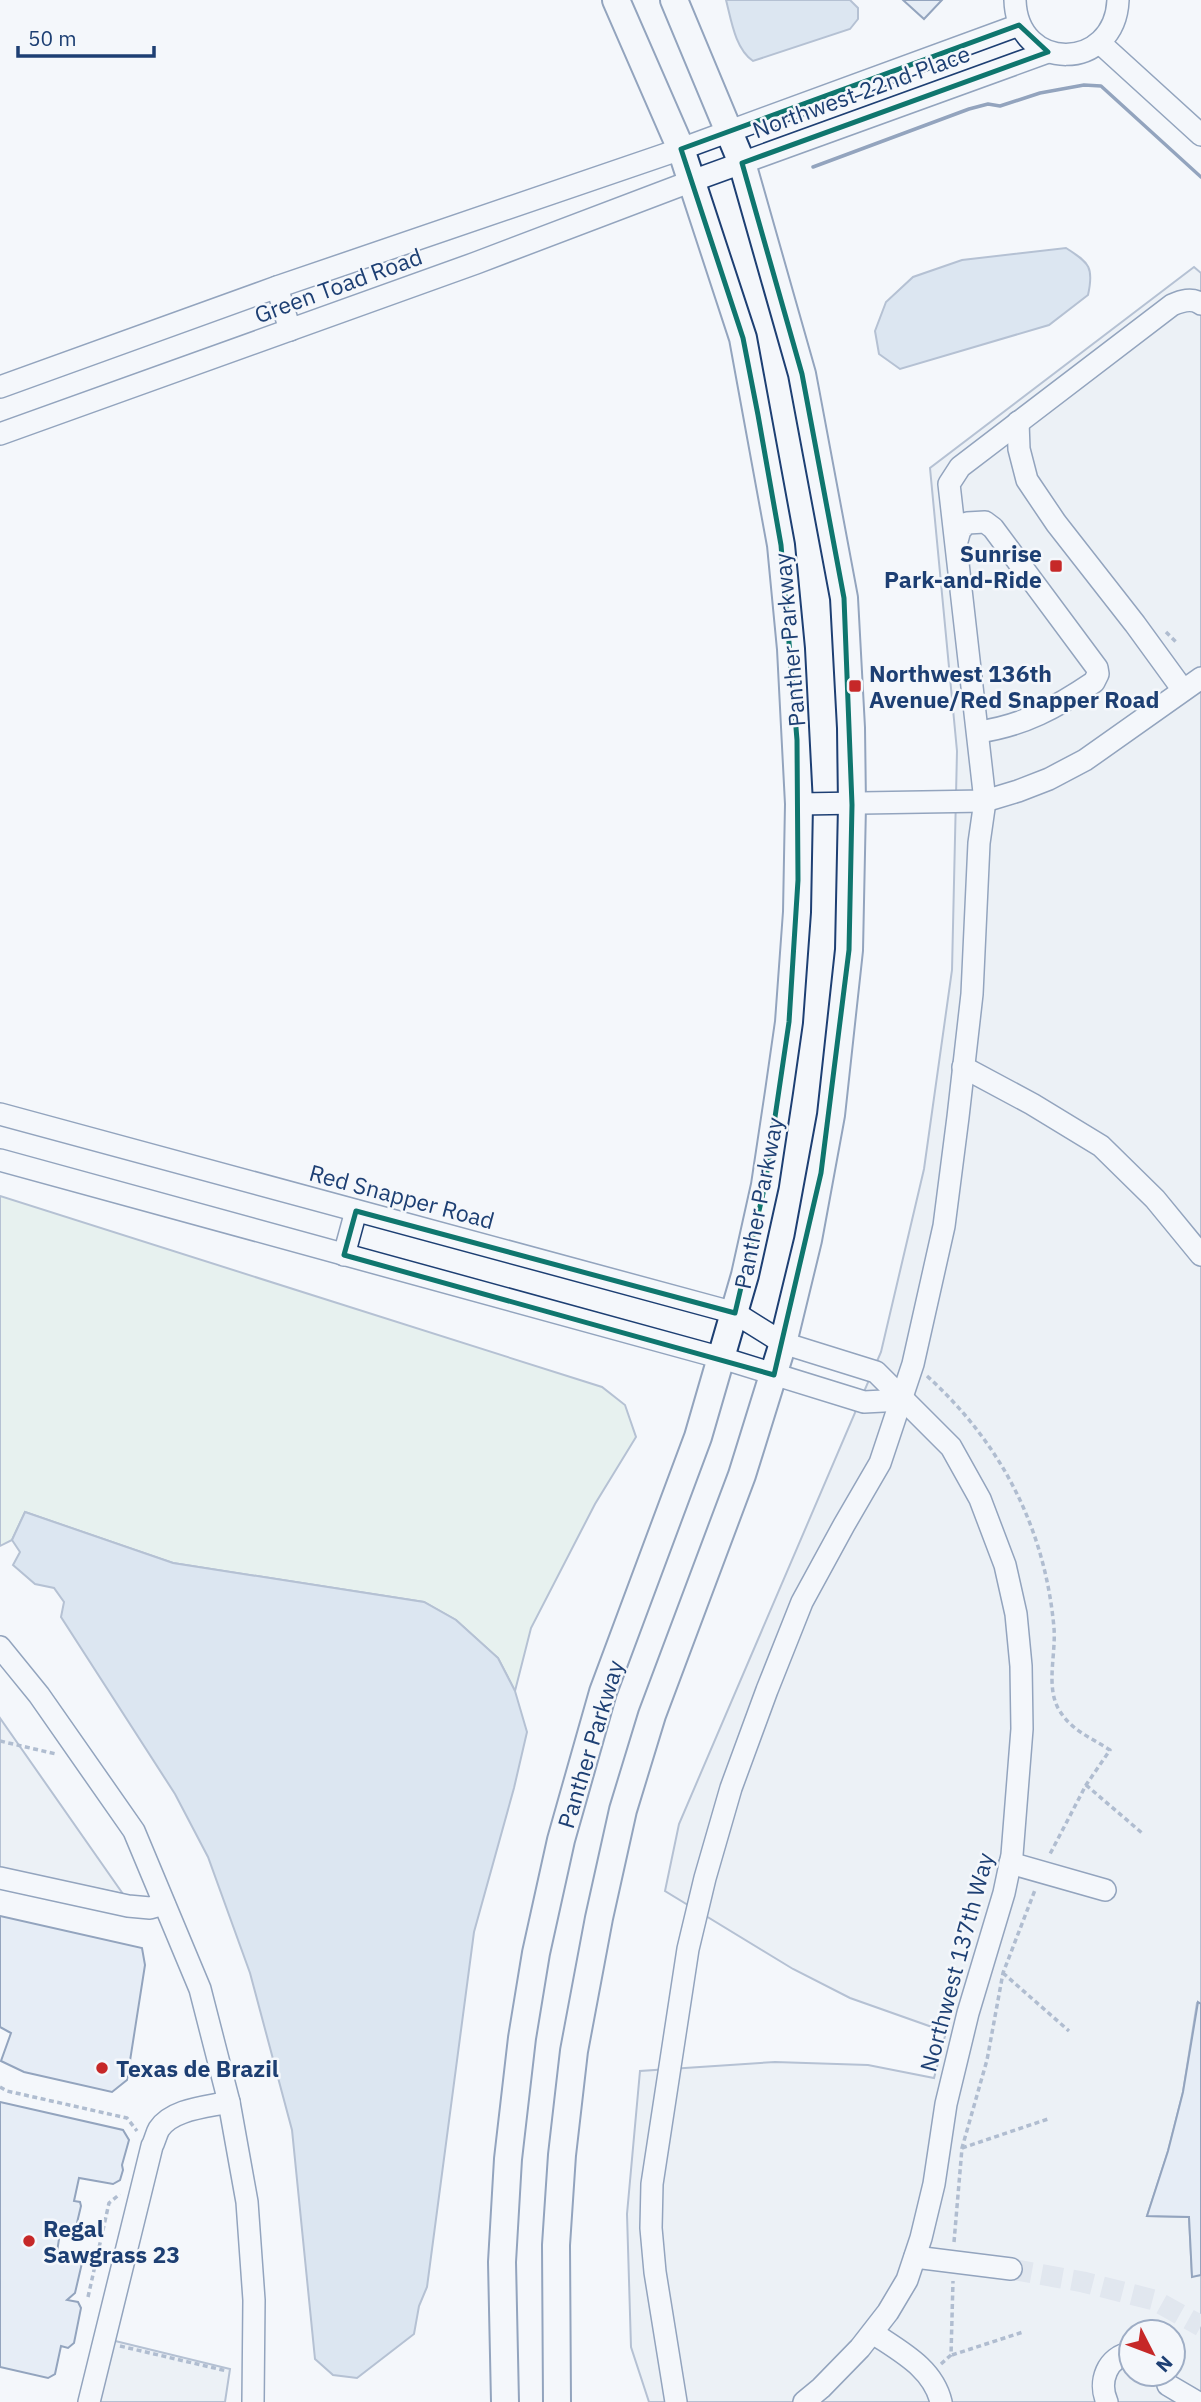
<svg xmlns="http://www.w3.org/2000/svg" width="1201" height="2402" viewBox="0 0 1201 2402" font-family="'IBM Plex Sans',sans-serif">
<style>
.green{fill:#d7e8df;stroke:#687fa3;stroke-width:2}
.parking{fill:#e3e8f0;stroke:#687fa3;stroke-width:2;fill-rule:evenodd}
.water{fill:#bed0e5;stroke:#687fa3;stroke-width:2}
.building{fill:#d5e0f0;stroke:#1d3f73;stroke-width:2}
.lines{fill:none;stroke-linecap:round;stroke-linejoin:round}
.minor-tunnel{stroke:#c9d2e0;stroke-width:21;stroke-dasharray:21 10;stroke-linecap:butt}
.minor-casing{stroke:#1d3f73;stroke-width:24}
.major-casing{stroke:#1d3f73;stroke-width:30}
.path{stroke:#5e769c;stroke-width:3.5;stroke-dasharray:5 3.5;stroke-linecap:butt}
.minor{stroke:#f4f7fb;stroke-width:21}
.major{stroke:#f4f7fb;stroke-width:26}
.wall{stroke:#1d3f73;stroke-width:3.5}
.marked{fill:none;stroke:#0f766e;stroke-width:5;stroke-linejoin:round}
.poi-dot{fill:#c62828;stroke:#f4f7fb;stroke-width:2.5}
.labels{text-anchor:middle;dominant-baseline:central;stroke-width:5;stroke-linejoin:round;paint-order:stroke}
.street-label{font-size:23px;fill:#1d3f73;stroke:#f4f7fb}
.poi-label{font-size:23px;font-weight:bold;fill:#1d3f73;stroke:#f4f7fb;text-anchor:start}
</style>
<rect width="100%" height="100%" fill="#f4f7fb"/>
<path class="green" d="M 0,1196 L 602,1387 L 625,1405 L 636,1437 L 595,1504 L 531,1628 L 515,1691 L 498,1658 L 456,1620 L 424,1602 L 173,1563 L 25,1512 L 12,1540 L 0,1546 Z"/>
<g class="parking">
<path d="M 1194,267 L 1201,273 L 1201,2004 L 1197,2003 L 1183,2092 L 1168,2151 L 1147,2216 L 1189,2217 L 1192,2276 L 1201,2275 L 1201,2402 L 649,2402 L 631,2347 L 627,2214 L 640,2071 L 775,2062 L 868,2065 L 934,2078 L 946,2032 L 850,1998 L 793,1969 L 665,1891 L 679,1824 L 881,1352 L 924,1169 L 952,970 L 957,751 L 930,468 ZM 1131,2332 L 1173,2332 L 1173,2374 L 1131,2374 Z"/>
<path d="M 0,1718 L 123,1894 L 0,1868 Z"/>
<path d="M 107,2339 L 230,2369 L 225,2402 L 93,2402 Z"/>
</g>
<g class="water">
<path d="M 726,0 L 850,0 L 858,8 L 858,19 L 850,29 L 753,61 C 735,49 731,19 726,0 Z"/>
<path d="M 1066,248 C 1090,263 1094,268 1088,295 L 1049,325 L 900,369 L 879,354 L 875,331 L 886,302 L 913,277 L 962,260 Z"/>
<path d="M 25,1512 L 173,1563 L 424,1602 L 456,1620 L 498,1658 L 515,1691 L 527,1732 L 514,1788 L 474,1932 L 427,2287 L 419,2306 L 414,2334 L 357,2378 L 333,2375 L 315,2359 L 292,2130 L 250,1973 L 208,1857 L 175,1794 L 61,1617 L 64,1602 L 54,1588 L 35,1584 L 13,1565 L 20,1552 L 12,1540 Z"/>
</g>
<g class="building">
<path d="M 903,0 L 942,0 L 924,19 Z"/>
<path d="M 0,1916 L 142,1948 L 145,1965 L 127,2080 L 112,2092 L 24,2072 L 1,2061 L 11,2033 L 0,2027 Z"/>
<path d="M 1198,2002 L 1201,2004 L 1201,2275 L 1192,2277 L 1189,2217 L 1147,2216 L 1168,2151 L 1183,2092 Z"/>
<path d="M 0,2102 L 123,2130 L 129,2140 L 122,2165 L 123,2170 L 120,2180 L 113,2184 L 79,2178 L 74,2201 L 80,2202 L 81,2206 L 76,2227 L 73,2230 L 61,2226 L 57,2252 L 78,2256 L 82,2263 L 75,2293 L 67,2300 L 78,2302 L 81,2308 L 74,2343 L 68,2348 L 61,2346 L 55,2374 L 48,2378 L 0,2367 Z"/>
</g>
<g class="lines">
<path class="minor-tunnel" d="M 1011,2269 L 1083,2282 L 1154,2300 L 1201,2326"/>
<g class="minor-casing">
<g id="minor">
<path d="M 1015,0 C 1017,73 1115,72 1118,0"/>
<path d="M 1100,43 L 1201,135"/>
<path d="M 277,287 L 290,330"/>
<path d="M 0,387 L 277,287 L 681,149 L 1019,25"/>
<path d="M 1018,422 L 1019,449 L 1027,480 L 1056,523 L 1135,624 L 1183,690"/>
<path d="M 0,434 L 476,263 L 692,181 L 1048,52"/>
<path d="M 957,541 L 960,530 L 967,523 L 985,522 L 993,528 L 1097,668 L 1098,674 L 1094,682 C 1057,707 1023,726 978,732"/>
<path d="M 799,804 L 985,801 L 1018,791 L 1049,779 L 1085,760 L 1201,678"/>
<path d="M 963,1067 L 1032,1104 L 1101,1146 L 1155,1199 L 1201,1255"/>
<path d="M 0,1114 L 735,1313 L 783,1343 L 876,1372 L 951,1447 L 980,1499 L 1005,1565 L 1016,1614 L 1021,1666 L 1022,1729 L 1012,1855 L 1004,1893 L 968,2013 L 946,2104 L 934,2184 L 921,2238 L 907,2280 L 888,2312 L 860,2348 L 821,2388 L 804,2402"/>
<path d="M 0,1160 L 722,1358 L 864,1402 L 903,1400"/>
<path d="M 344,1255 L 356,1211"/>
<path d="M 0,1647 L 39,1695 L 134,1831 L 200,1989 L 229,2102 L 247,2202 L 254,2300 L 253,2402"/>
<path d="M 1010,1863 L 1105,1890"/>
<path d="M 0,1878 L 128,1906 L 150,1908 L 164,1904"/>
<path d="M 915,2257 L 1011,2269"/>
<path d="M 873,2333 C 901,2352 933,2368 941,2402"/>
<path d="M 1168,2385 L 1197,2402"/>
<path d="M 89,2402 L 152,2146 C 155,2141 156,2134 159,2129 C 172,2109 207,2107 229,2102"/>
<path d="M 676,2402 L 655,2272 L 651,2228 L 652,2184 L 688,1949 L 705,1878 L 731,1788 L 767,1690 L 802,1602 L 844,1525 L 880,1463 L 913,1364 L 944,1226 L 958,1117 L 972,994 L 979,843 L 985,801 L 949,484 L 960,467 L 1172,305 C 1181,301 1192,297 1201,304"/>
<path d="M 1107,2402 C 1098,2382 1107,2356 1131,2353"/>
</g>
</g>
<g class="major-casing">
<g id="major">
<path d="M 505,2402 L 502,2262 L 508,2159 L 522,2038 L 536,1953 L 561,1840 L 603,1692 L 698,1437 L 745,1275 L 765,1185 L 779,1092 L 789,1022 L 797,912 L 799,804 L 791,649 L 781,545 L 743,338 L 681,149 L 616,0"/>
<path d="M 557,2402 L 556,2245 L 562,2155 L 574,2051 L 599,1918 L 623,1810 L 652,1715 L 742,1475 L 783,1343 L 808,1240 L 831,1115 L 849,950 L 852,805 L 851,728 L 844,598 L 802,374 L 742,163 L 674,0"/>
</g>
</g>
<g class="path">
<path d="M 1166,632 L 1177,643"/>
<path d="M 927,1376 C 1001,1443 1045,1528 1054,1628 C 1056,1654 1046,1685 1058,1708 C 1070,1730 1090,1737 1110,1750 L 1086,1785 L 1050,1854"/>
<path d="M 0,1741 L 56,1754"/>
<path d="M 1086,1785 L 1142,1833"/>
<path d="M 1003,1973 L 1069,2031"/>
<path d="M 0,2087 L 7,2091 L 127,2118 L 137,2131"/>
<path d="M 962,2148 L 1048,2119"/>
<path d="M 954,2242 L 962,2148 L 987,2060 L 1003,1973 L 1035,1890"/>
<path d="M 88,2297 L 109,2203 L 120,2194"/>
<path d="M 120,2346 L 227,2371"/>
<path d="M 952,2355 L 1023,2332"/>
<path d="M 941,2364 L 951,2355 L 953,2281"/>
</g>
<use href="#minor" class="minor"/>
<use href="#major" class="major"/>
<path class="wall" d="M 813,167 L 969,109 L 988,104 L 1000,106 L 1040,93 L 1084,85 L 1101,86 L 1201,177"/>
</g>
<path d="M0 0H1201V2402H0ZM 1019,25 L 1048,52 L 742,163 L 802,374 L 844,598 L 852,805 L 849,950 L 821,1173 L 774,1375 L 344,1255 L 356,1211 L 735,1313 L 765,1185 L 789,1022 L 798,880 L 797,740 L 781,545 L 758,415 L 743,338 L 681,149 Z" fill="#f4f7fb" fill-opacity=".55" fill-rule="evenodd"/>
<path class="marked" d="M 1019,25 L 1048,52 L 742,163 L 802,374 L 844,598 L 852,805 L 849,950 L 821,1173 L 774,1375 L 344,1255 L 356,1211 L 735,1313 L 765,1185 L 789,1022 L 798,880 L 797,740 L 781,545 L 758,415 L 743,338 L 681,149 Z"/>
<g class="poi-dot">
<rect x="1049" y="559" width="14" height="14" rx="3.5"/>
<rect x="848" y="679" width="14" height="14" rx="3.5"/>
<circle cx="102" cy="2068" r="7"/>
<circle cx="29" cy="2241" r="7"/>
</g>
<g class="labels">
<g class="street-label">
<text transform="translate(861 91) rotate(-20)">Northwest 22nd Place</text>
<text transform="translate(338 285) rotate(-20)">Green Toad Road</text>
<text transform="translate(789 640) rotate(-95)">Panther Parkway</text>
<text transform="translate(402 1196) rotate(15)">Red Snapper Road</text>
<text transform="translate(758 1203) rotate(-79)">Panther Parkway</text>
<text transform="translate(590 1744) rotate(-73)">Panther Parkway</text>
<text transform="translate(956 1962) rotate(-75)">Northwest 137th Way</text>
</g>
<g class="poi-label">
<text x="1042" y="553" text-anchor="end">Sunrise<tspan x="1042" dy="26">Park-and-Ride</tspan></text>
<text x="869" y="673">Northwest 136th<tspan x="869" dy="26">Avenue/Red Snapper Road</tspan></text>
<text x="116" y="2068">Texas de Brazil</text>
<text x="43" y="2228">Regal<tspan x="43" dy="26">Sawgrass 23</tspan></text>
</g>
</g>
<g transform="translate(1152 2353) rotate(132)"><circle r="33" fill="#f4f7fb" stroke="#9eadc5" stroke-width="2"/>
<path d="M0-5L12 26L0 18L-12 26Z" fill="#c62828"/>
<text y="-10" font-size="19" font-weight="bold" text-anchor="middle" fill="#1d3f73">N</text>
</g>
<path d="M18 46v10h136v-10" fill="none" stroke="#1d3f73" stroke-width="3.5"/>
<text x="28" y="46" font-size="21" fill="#1d3f73" stroke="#f4f7fb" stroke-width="5" paint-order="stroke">50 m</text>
</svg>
